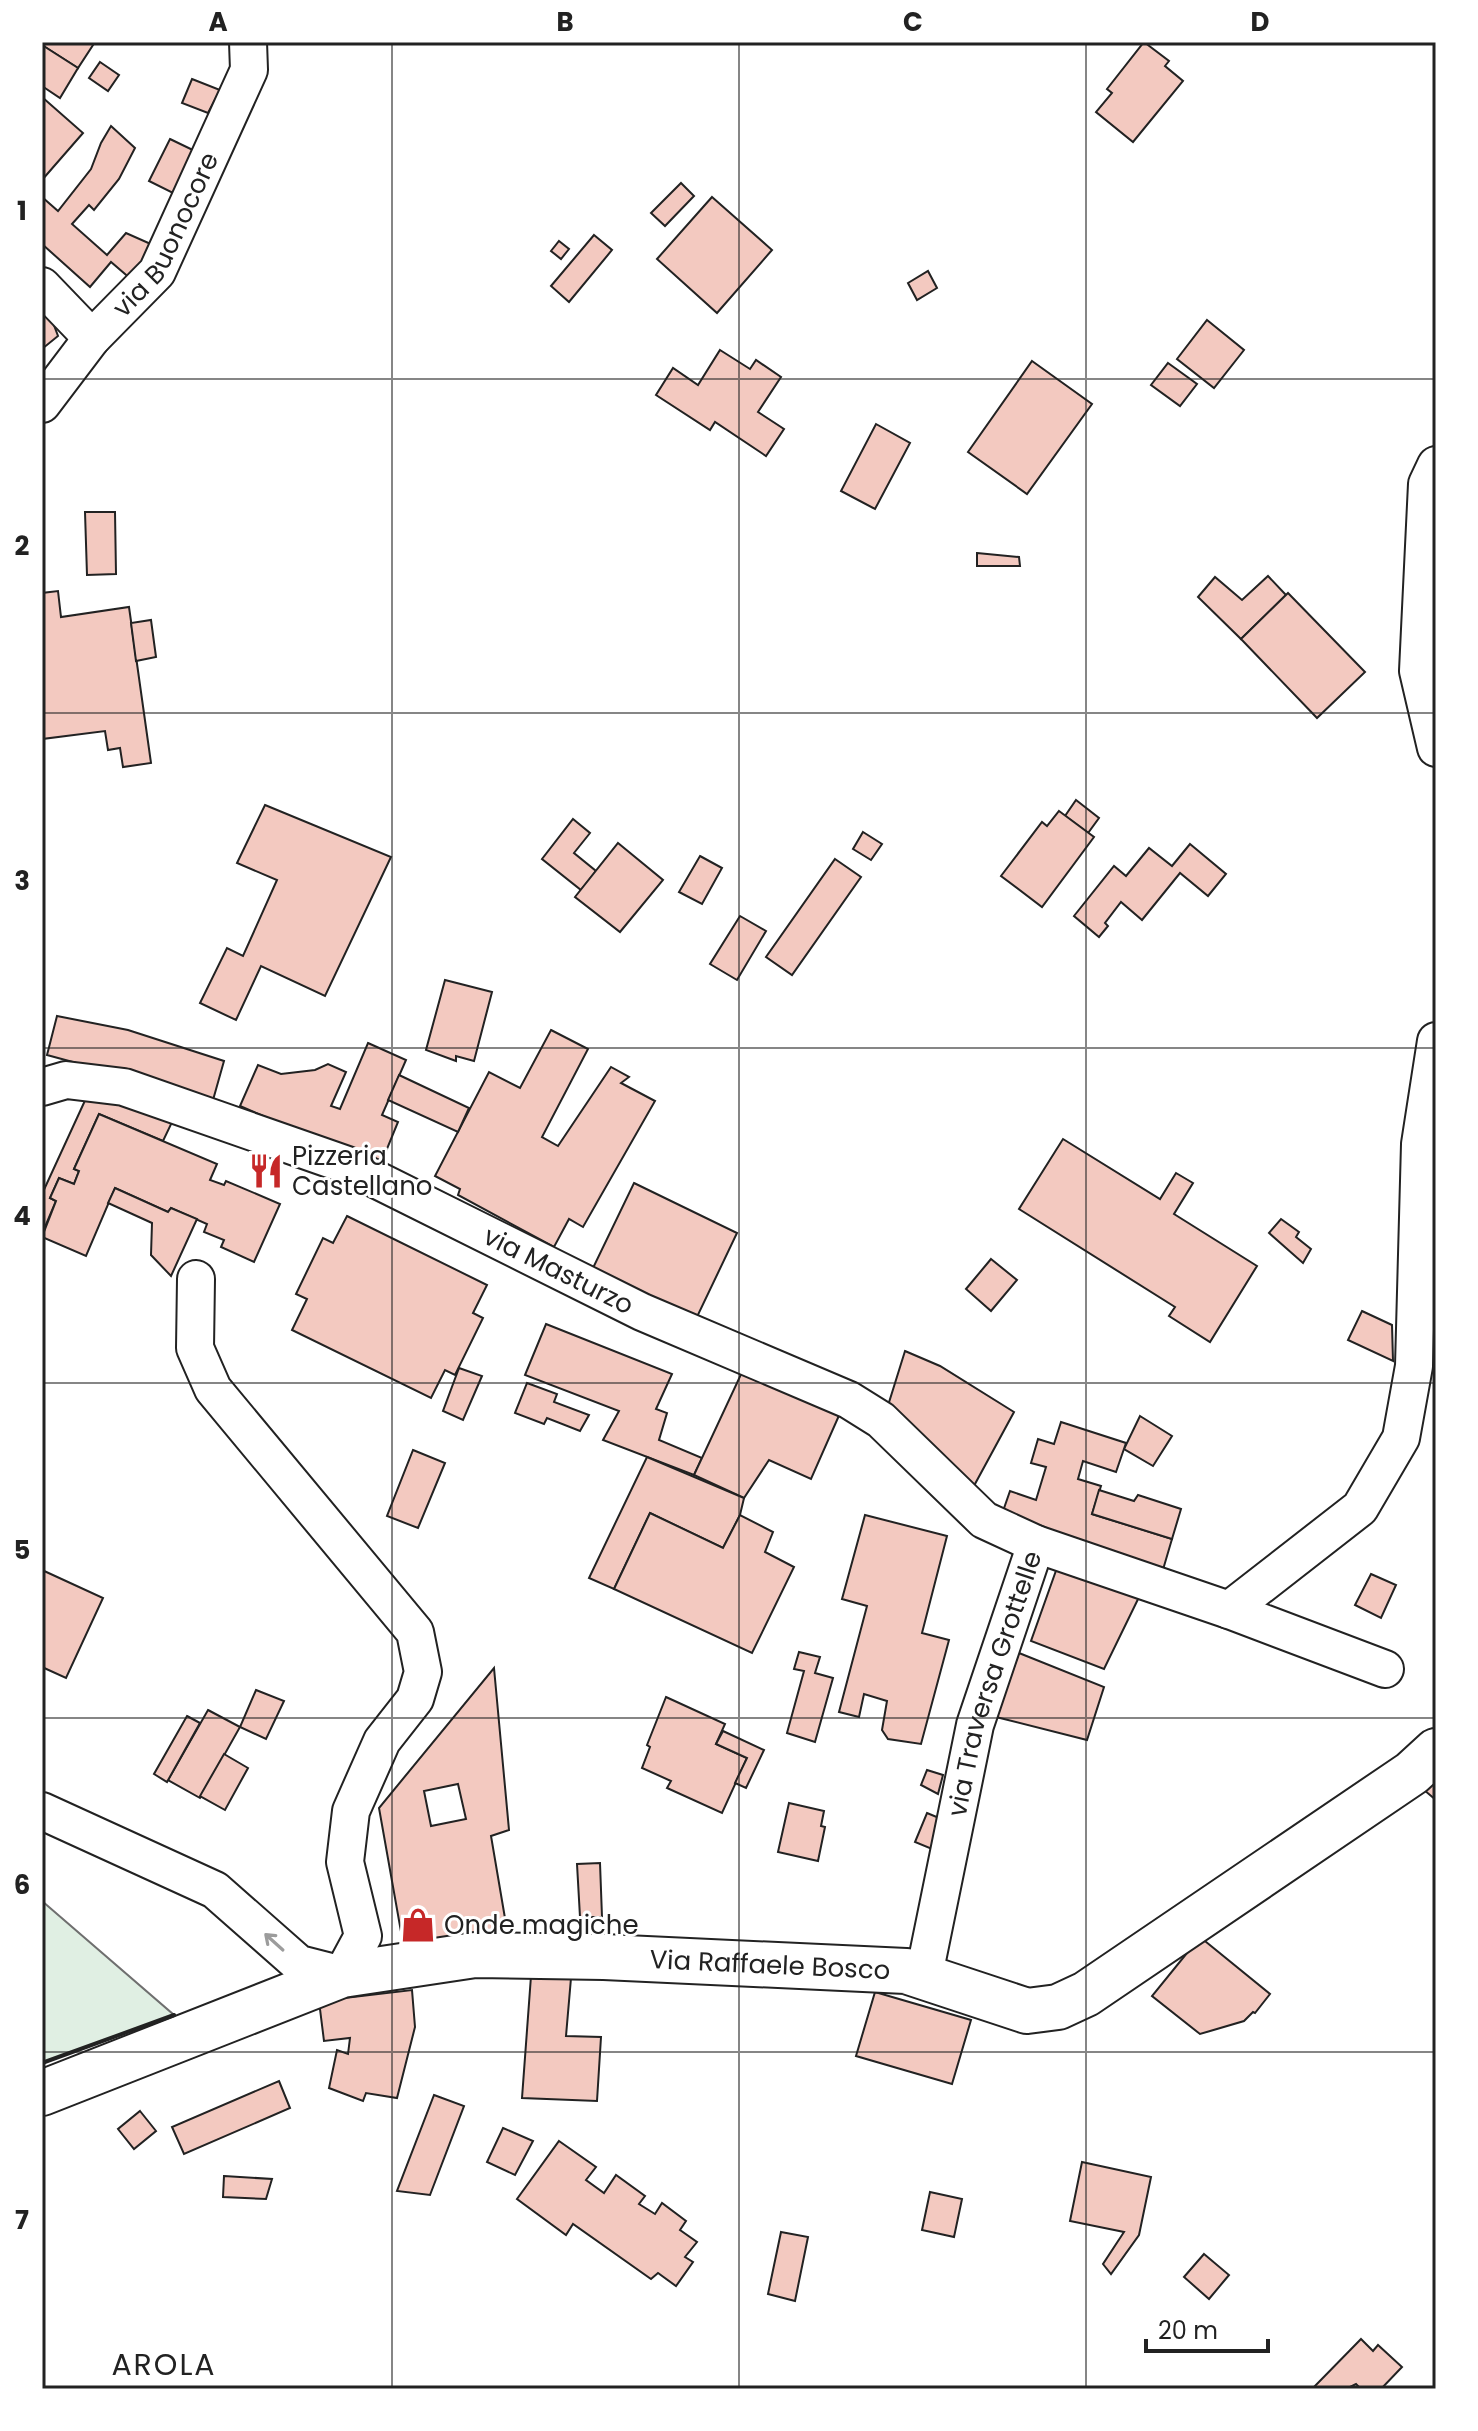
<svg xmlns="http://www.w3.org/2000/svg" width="1478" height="2431" viewBox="0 0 1478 2431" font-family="Poppins,sans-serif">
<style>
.green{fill:#e0efe3;stroke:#6f6f6f;stroke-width:2}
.building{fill:#f3c9c0;stroke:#222;stroke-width:2;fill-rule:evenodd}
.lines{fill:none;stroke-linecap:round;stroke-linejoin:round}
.minor-casing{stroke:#222;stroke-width:40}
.tertiary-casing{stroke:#222;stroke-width:48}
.minor{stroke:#fff;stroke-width:36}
.tertiary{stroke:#fff;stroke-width:44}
.wall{stroke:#222;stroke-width:4}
.oneway{stroke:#9c9c9c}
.grid{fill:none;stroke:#222;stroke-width:2;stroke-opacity:0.55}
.labels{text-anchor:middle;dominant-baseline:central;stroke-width:6;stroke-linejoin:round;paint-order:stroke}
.street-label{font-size:26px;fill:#222;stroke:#fff}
.poi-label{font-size:26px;fill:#222;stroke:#fff;text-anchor:start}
.quarter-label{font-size:30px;letter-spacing:2px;fill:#222;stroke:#fff}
.neatline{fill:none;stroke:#222;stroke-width:3}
.grid-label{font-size:26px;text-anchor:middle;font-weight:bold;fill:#222}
</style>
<rect width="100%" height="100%" fill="#fff"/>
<path class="green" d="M 42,1901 L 174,2015 L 42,2063 Z"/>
<g class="building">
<path d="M 42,42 L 95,42 L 78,68 L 42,45 Z"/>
<path d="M 1144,42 L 1169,61 L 1165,66 L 1183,81 L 1133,142 L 1096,112 L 1112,93 L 1107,89 Z"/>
<path d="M 42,45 L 78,68 L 60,98 L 42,86 Z"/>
<path d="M 100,62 L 119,75 L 108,91 L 89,78 Z"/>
<path d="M 192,79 L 220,90 L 208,113 L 182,103 Z"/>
<path d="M 42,97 L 83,133 L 42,180 Z"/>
<path d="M 111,126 L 135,148 L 119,179 L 94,210 L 89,205 L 72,224 L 107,255 L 126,233 L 153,245 L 132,280 L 111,262 L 90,287 L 42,244 L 42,197 L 58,211 L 91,169 L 101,143 Z"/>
<path d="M 170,139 L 197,152 L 175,194 L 149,181 Z"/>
<path d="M 681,183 L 694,196 L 665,226 L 651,213 Z"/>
<path d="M 712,197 L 772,250 L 717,313 L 657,259 Z"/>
<path d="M 594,235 L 612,250 L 569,302 L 551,286 Z"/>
<path d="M 559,241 L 569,249 L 561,259 L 551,251 Z"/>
<path d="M 928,271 L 937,288 L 917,300 L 908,283 Z"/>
<path d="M 46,304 L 58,336 L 42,349 L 42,306 Z"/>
<path d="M 1207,320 L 1244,350 L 1214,388 L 1177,359 Z"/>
<path d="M 720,350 L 750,369 L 756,360 L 781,377 L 758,412 L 784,429 L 766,456 L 715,422 L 710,430 L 656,395 L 673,368 L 698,385 Z"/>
<path d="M 1032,361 L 1092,404 L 1027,494 L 968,452 Z"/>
<path d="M 1168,363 L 1197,384 L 1180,406 L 1151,385 Z"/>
<path d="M 876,424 L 910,443 L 875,509 L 841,491 Z"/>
<path d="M 85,512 L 115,512 L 116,574 L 87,575 Z"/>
<path d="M 977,553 L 1019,557 L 1020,566 L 977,566 Z"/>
<path d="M 1268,576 L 1286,595 L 1241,639 L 1198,597 L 1215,577 L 1242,600 Z"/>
<path d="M 58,591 L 61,617 L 129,607 L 151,763 L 123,767 L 120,748 L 108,750 L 105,731 L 42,739 L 42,593 Z"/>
<path d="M 1288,593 L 1365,672 L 1317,718 L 1241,639 Z"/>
<path d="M 151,620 L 156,657 L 136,661 L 131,623 Z"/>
<path d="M 1076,800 L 1099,818 L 1088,833 L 1065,816 Z"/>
<path d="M 265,805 L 391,857 L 325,996 L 261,966 L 236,1020 L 200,1003 L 227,948 L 243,956 L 277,880 L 237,863 Z"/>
<path d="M 1059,811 L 1094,837 L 1042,907 L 1001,876 L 1042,822 L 1047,826 Z"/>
<path d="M 573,819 L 590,833 L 574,853 L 596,871 L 581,890 L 542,859 Z"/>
<path d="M 863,832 L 882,844 L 871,860 L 853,849 Z"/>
<path d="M 618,843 L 663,880 L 620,932 L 575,897 Z"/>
<path d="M 1190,844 L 1226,874 L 1208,896 L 1180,873 L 1142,920 L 1121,902 L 1105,923 L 1108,926 L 1099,937 L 1074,916 L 1114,866 L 1126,876 L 1149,848 L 1172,866 Z"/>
<path d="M 700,856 L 722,868 L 702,904 L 679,892 Z"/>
<path d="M 835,859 L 861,877 L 792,975 L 766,957 Z"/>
<path d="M 740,916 L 766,931 L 737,980 L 710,964 Z"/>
<path d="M 445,980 L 492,992 L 474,1061 L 456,1056 L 456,1061 L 426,1050 Z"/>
<path d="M 57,1016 L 128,1030 L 224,1061 L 213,1100 L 47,1055 Z"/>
<path d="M 551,1030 L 588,1049 L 542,1137 L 558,1146 L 611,1067 L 629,1077 L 621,1083 L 655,1101 L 583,1227 L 569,1219 L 554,1247 L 458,1195 L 460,1189 L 435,1176 L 489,1072 L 520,1088 Z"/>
<path d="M 368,1043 L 406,1060 L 382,1115 L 398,1122 L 380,1166 L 240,1106 L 258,1065 L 281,1074 L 315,1070 L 328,1064 L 346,1072 L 331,1106 L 340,1109 Z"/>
<path d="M 399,1075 L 469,1108 L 458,1132 L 388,1100 Z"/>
<path d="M 88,1094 L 174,1118 L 163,1141 L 99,1114 L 74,1169 L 79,1171 L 74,1184 L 59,1178 L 50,1198 L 56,1201 L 42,1234 L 42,1194 Z"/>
<path d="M 99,1114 L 217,1164 L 210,1180 L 224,1185 L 226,1181 L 280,1204 L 254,1262 L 221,1247 L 224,1240 L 204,1232 L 207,1224 L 171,1208 L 168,1212 L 115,1188 L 86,1256 L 42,1237 L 56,1201 L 50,1198 L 59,1178 L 74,1184 L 79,1171 L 74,1169 Z"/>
<path d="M 1063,1139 L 1160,1199 L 1176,1173 L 1193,1183 L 1174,1214 L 1257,1266 L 1210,1342 L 1169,1316 L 1175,1307 L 1019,1209 Z"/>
<path d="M 634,1183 L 737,1233 L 696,1319 L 592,1270 Z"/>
<path d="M 115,1188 L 168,1212 L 171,1208 L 197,1219 L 171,1276 L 151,1255 L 152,1223 L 108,1203 Z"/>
<path d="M 347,1216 L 487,1285 L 473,1313 L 483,1318 L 455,1375 L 445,1370 L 431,1398 L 292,1330 L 307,1299 L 296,1294 L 323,1238 L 333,1243 Z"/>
<path d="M 1281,1219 L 1299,1232 L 1296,1237 L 1311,1249 L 1303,1263 L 1269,1233 Z"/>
<path d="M 991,1259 L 1017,1280 L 991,1311 L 966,1289 Z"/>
<path d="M 1362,1311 L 1392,1325 L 1393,1361 L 1348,1340 Z"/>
<path d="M 546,1324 L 672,1374 L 656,1409 L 667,1413 L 659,1440 L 702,1458 L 694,1475 L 603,1440 L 619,1411 L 525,1375 Z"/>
<path d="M 905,1351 L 940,1366 L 1014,1412 L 969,1495 L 886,1412 Z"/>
<path d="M 459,1368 L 482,1376 L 463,1420 L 443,1411 Z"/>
<path d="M 743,1370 L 841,1411 L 811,1479 L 769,1460 L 744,1498 L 694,1475 Z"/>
<path d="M 527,1383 L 557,1394 L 554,1402 L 589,1415 L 580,1431 L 547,1418 L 544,1424 L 515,1413 Z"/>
<path d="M 1140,1416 L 1172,1436 L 1153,1466 L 1124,1449 Z"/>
<path d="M 1061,1422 L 1126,1443 L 1116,1472 L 1083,1461 L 1078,1479 L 1101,1486 L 1092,1514 L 1172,1539 L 1162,1573 L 1001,1517 L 1010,1491 L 1036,1500 L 1046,1467 L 1031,1463 L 1038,1439 L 1054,1444 Z"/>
<path d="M 413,1450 L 445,1463 L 418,1528 L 387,1516 Z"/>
<path d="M 647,1457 L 744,1498 L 740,1515 L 723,1548 L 650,1513 L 614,1589 L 589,1578 Z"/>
<path d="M 1099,1490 L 1134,1501 L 1138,1495 L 1181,1509 L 1172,1539 L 1092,1514 Z"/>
<path d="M 650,1513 L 723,1548 L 740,1515 L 773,1532 L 765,1552 L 794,1567 L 752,1653 L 614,1589 Z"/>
<path d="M 865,1515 L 947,1536 L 922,1633 L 949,1640 L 921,1744 L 888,1739 L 882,1730 L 887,1701 L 864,1694 L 859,1717 L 839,1712 L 867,1606 L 842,1599 Z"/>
<path d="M 1058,1565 L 1141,1593 L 1104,1669 L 1031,1641 Z"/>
<path d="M 42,1570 L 103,1598 L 66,1678 L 42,1667 Z"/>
<path d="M 1371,1574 L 1396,1585 L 1381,1618 L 1355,1605 Z"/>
<path d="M 799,1652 L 820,1657 L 815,1673 L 833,1678 L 815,1742 L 787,1733 L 804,1671 L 794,1669 Z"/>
<path d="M 1019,1653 L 1104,1687 L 1087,1740 L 996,1717 Z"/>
<path d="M 494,1668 L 509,1830 L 491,1836 L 507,1930 L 403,1943 L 379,1808 ZM 458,1784 L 466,1819 L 431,1826 L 424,1791 Z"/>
<path d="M 256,1690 L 284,1701 L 266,1739 L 240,1727 Z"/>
<path d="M 666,1697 L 725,1724 L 716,1744 L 747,1758 L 722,1813 L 667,1788 L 671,1781 L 642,1768 L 650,1747 L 647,1745 Z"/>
<path d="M 208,1710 L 240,1727 L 200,1798 L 168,1780 Z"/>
<path d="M 187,1716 L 200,1723 L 167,1782 L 154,1774 Z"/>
<path d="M 723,1731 L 764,1750 L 746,1788 L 735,1783 L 747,1758 L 716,1744 Z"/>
<path d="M 224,1754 L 248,1768 L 225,1810 L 200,1796 Z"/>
<path d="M 927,1770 L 943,1775 L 938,1794 L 921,1785 Z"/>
<path d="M 1436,1776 L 1436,1800 L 1424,1790 Z"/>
<path d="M 789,1803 L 824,1811 L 821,1826 L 825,1827 L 818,1861 L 778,1852 Z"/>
<path d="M 927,1813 L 944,1820 L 932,1849 L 915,1842 Z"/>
<path d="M 600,1863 L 602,1917 L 580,1917 L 577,1864 Z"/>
<path d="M 1200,1937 L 1270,1994 L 1255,2013 L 1253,2012 L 1244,2021 L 1200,2034 L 1152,1996 Z"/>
<path d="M 531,1976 L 571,1978 L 566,2036 L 601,2037 L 597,2101 L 522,2098 Z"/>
<path d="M 412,1990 L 415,2027 L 397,2098 L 366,2093 L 363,2101 L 329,2088 L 337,2050 L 348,2054 L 350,2038 L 324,2041 L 319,2001 Z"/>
<path d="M 875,1992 L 971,2020 L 952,2084 L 856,2056 Z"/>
<path d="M 279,2081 L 290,2108 L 184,2154 L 172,2127 Z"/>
<path d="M 434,2095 L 464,2106 L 430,2195 L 397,2191 Z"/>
<path d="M 140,2111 L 156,2131 L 134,2149 L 118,2129 Z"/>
<path d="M 503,2128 L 533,2141 L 515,2175 L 487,2162 Z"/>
<path d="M 559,2141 L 596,2167 L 586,2180 L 604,2193 L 616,2175 L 645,2196 L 639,2204 L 655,2214 L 662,2203 L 686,2221 L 680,2230 L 697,2242 L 685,2257 L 693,2262 L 676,2286 L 658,2273 L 651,2279 L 573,2224 L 566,2235 L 517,2199 Z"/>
<path d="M 1082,2162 L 1151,2177 L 1139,2235 L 1111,2274 L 1103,2264 L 1124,2232 L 1070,2221 Z"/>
<path d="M 224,2176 L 272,2179 L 266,2199 L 223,2197 Z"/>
<path d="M 930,2192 L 962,2199 L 954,2237 L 922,2230 Z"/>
<path d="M 781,2232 L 808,2237 L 795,2301 L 768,2294 Z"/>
<path d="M 1204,2254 L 1229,2275 L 1209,2299 L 1184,2277 Z"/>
<path d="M 1361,2339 L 1373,2351 L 1378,2345 L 1402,2367 L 1381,2389 L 1361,2389 L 1356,2384 L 1346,2389 L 1312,2389 Z"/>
</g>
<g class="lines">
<g class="minor-casing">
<g id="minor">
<path d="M 42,286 L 92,338"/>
<path id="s1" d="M 42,404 L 92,338 L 157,272 L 249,70 L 248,42"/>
<path d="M 1436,465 L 1427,484 L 1418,671 L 1436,748"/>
<path id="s2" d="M 42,1087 L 66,1080 L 124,1087 L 347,1165 L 642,1312 L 849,1400 L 881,1420 L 984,1520 L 1036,1544 L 1229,1610 L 1385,1669"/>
<path d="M 1229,1610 L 1360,1508 L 1401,1438 L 1414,1366 L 1420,1144 L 1436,1041"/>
<path d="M 42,1811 L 215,1890 L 299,1964 L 342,1975 L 363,1936 L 345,1862 L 351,1811 L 382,1741 L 415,1699 L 423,1672 L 415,1632 L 213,1389 L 195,1348 L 196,1279"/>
<path id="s3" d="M 924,1975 L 975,1725 L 1036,1544"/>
</g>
</g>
<g class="tertiary-casing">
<g id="tertiary">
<path id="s4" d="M 42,2093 L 342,1975 L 475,1955 L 604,1957 L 906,1971 L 1027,2011 L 1058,2007 L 1086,1994 L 1412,1773 L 1436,1751"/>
</g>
</g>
<use href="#minor" class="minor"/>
<use href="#tertiary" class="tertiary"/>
<path class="wall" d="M 42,2063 L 174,2015"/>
</g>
<defs><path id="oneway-shaft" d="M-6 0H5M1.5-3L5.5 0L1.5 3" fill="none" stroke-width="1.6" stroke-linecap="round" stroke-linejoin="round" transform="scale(2)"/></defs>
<use class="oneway" href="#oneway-shaft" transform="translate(274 1942) rotate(-138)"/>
<path class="grid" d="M 392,42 L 392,2389M 739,42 L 739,2389M 1086,42 L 1086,2389M 42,379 L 1436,379M 42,713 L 1436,713M 42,1048 L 1436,1048M 42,1383 L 1436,1383M 42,1718 L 1436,1718M 42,2052 L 1436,2052"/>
<defs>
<g id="restaurant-bare" transform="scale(2.76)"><path d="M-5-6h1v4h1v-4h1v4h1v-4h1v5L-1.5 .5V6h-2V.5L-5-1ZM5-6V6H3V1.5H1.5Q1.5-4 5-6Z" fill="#c62828" stroke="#fff" stroke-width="2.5" paint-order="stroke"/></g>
<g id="shop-bare" transform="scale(2.76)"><path d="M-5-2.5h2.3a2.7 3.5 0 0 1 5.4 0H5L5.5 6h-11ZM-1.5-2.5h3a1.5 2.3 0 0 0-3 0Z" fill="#c62828" stroke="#fff" stroke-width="2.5" paint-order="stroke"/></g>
</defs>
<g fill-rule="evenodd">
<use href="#restaurant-bare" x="266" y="1171"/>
<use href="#shop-bare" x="418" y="1925"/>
</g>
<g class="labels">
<g class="street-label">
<text stroke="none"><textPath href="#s1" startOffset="212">via Buonocore</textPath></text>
<text stroke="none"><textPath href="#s2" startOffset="556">via Masturzo</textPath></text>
<text stroke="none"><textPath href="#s3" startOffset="300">via Traversa Grottelle</textPath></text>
<text stroke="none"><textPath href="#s4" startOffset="752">Via Raffaele Bosco</textPath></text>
</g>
<g class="poi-label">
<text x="292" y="1156">Pizzeria<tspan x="292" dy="30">Castellano</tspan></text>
<text x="444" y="1925">Onde magiche</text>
</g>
<g class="quarter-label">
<text x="164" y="2364">AROLA</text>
</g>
</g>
<rect width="1478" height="2431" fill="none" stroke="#ffffff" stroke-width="88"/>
<path d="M1146 2339v12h122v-12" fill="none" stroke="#222222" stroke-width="4"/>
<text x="1158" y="2339" font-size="24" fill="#222222" stroke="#ffffff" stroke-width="6" paint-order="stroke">20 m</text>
<rect x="44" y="44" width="1390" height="2343" class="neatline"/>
<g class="grid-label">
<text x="218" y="31">A</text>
<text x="565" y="31">B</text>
<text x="913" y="31">C</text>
<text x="1260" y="31">D</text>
<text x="22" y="220">1</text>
<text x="22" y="555">2</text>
<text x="22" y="890">3</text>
<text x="22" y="1225">4</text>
<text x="22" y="1559">5</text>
<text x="22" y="1894">6</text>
<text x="22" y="2229">7</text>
</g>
</svg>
